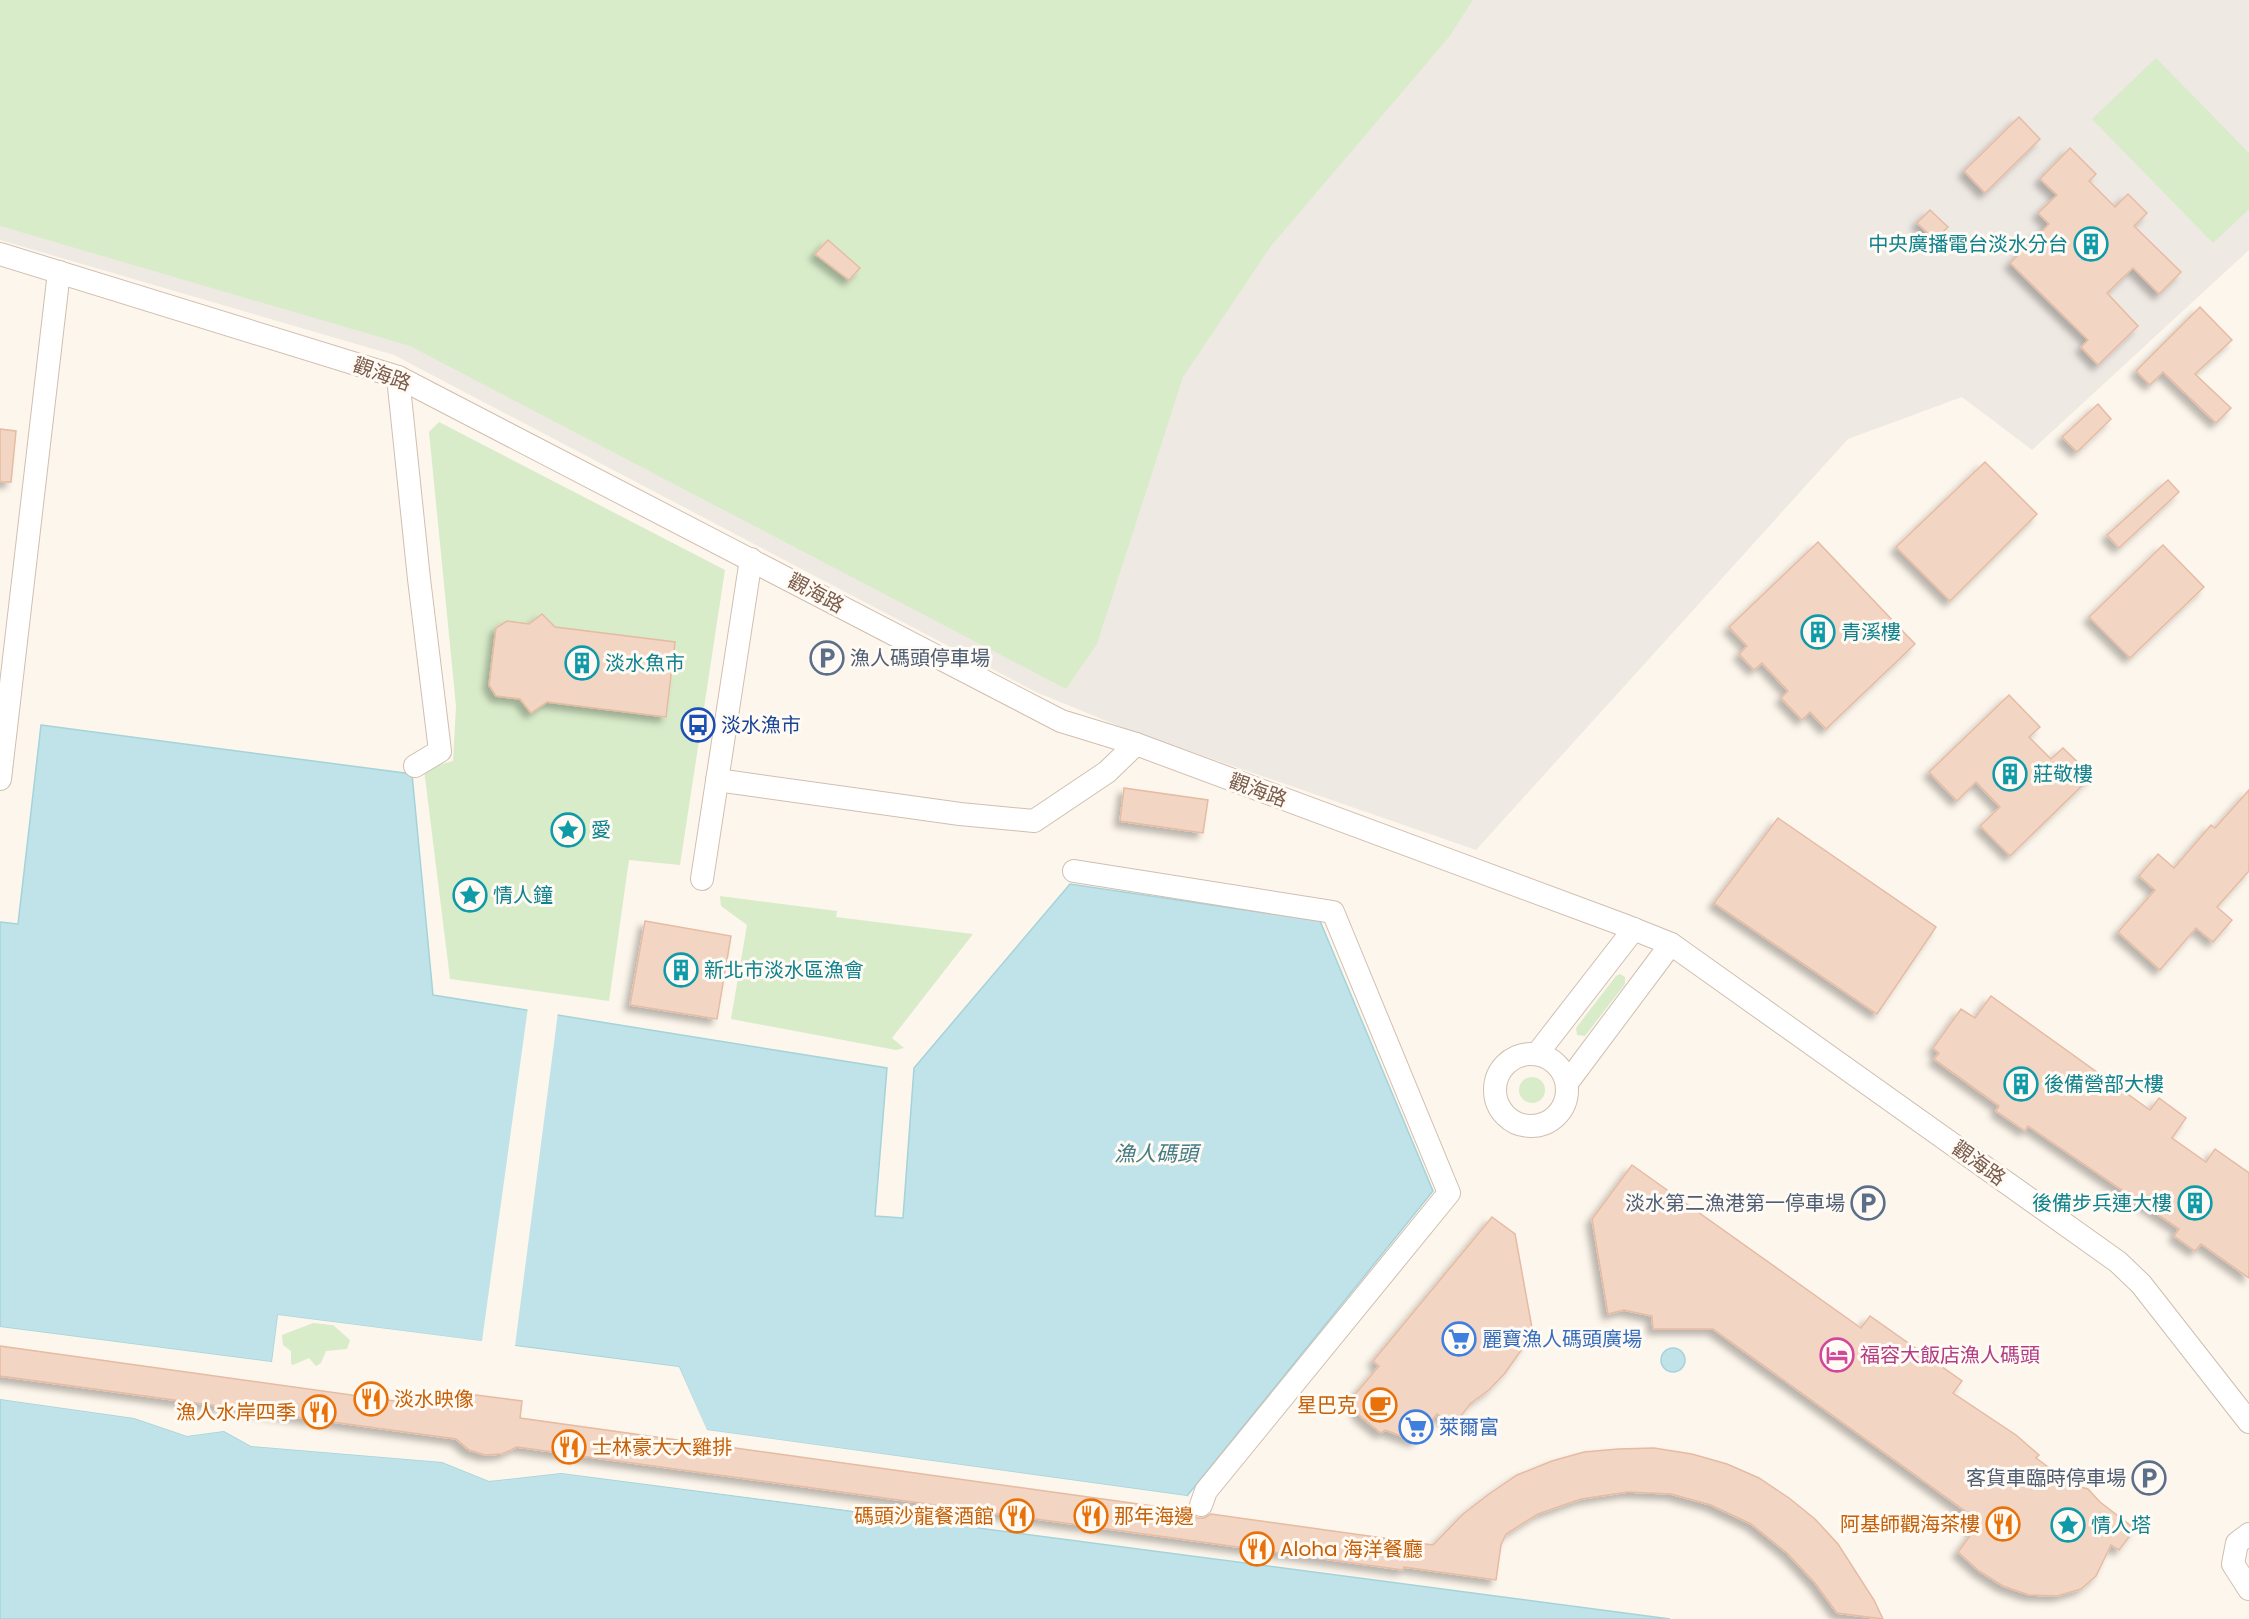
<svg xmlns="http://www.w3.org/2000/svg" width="2249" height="1619" viewBox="0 0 2249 1619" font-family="Poppins,'Noto Sans TC',sans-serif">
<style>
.industrial{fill:#efe9e4}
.green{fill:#d8ecc9}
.water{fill:#bfe3e8;stroke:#a5d3da;stroke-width:1.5}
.pier{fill:#fdf6ec}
.building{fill:#f3d5c3;stroke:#e6bba3;stroke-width:1.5;filter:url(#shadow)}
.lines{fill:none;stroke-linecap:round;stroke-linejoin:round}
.street-casing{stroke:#d1beb0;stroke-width:24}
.street{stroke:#fff;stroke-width:22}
.labels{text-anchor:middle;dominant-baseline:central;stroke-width:6;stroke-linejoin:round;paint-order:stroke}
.culture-label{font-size:20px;fill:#0d838f;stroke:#fffaf3;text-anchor:start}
.street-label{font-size:20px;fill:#7a5c4d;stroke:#fffaf3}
.service-label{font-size:20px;fill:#4e5e75;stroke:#fffaf3;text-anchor:end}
.transit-label{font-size:20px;fill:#164399;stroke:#fffaf3;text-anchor:start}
.shop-label{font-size:20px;fill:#366cbe;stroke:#fffaf3;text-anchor:start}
.hotel-label{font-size:20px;fill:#b23c85;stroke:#fffaf3;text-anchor:start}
.food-label{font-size:20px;fill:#c56008;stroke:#fffaf3;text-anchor:start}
.water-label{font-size:21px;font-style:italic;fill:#437c86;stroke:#fffaf3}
</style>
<defs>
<filter id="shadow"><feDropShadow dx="-5.5" dy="5.5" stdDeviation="3" flood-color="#0004"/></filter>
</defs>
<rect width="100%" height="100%" fill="#fdf6ec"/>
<path class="industrial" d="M 0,0 L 2249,0 L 2249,250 L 2032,450 L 1962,397 L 1848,439 L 1476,850 L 1126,729 L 1036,692 L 394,355 L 0,240 Z"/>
<g class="green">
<path d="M 0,0 L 1473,0 L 1449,37 L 1271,246 L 1183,377 L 1097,644 L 1066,689 L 410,346 L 0,226 Z"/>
<path d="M 2156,58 L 2249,153 L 2249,209 L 2213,243 L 2092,119 Z"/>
<path d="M 439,422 L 725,570 L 680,865 L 629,860 L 609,1001 L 450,979 L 424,769 L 453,761 L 456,706 L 429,432 Z"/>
<path d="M 720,896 L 837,911 L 836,917 L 973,934 L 892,1038 L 904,1048 L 896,1050 L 731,1019 L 747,925 L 721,906 Z"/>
<path d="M 1620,974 L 1625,977 L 1625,984 L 1585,1036 L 1577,1035 L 1576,1028 L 1616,976 Z"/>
<circle cx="1532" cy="1090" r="13"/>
<path d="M 313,1323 L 333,1325 L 350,1340 L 347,1349 L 326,1351 L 321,1363 L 316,1366 L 309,1358 L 293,1365 L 291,1364 L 291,1351 L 283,1345 L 282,1335 Z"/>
</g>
<g class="water">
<path d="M 41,725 L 412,774 L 433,995 L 887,1068 L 875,1216 L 903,1218 L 914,1068 L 1070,884 L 1320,921 L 1433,1191 L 1187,1496 L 706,1430 L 679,1367 L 278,1315 L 272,1362 L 0,1327 L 0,922 L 18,924 Z"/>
<circle cx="1673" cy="1360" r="12"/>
<path d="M 0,1399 L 134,1418 L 187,1436 L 224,1431 L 251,1446 L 442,1462 L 489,1481 L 561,1473 L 1670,1619 L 0,1619 Z"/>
</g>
<g class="pier">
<path d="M 528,1007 L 558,1012 L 515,1346 L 679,1367 L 707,1430 L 1187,1496 L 1188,1499 L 706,1433 L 677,1370 L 280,1318 L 275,1363 L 273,1365 L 0,1330 L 0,1327 L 272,1362 L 278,1315 L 482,1341 Z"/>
<path d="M 0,1396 L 135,1415 L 187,1433 L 225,1428 L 252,1443 L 443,1459 L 489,1478 L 561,1470 L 1204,1553 L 1205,1556 L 561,1473 L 489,1481 L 442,1462 L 251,1446 L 224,1431 L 187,1436 L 134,1418 L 0,1399 Z"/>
</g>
<g class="building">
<path d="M 2019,117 L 2040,139 L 1985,193 L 1964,171 Z"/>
<path d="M 2070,148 L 2096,174 L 2089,181 L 2115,207 L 2128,194 L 2147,213 L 2134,226 L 2181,272 L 2159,294 L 2133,268 L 2107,293 L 2138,326 L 2098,365 L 2081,347 L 2088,340 L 2010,263 L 2049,224 L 2038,213 L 2057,195 L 2040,179 Z"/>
<path d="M 1930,210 L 1948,227 L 1935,240 L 1917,223 Z"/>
<path d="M 828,240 L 860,268 L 849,280 L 815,254 Z"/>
<path d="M 2200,307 L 2232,340 L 2195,374 L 2231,408 L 2216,423 L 2163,372 L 2150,385 L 2136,371 Z"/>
<path d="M 2098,404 L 2111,419 L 2077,452 L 2062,437 Z"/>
<path d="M 0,429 L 16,431 L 11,482 L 0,482 Z"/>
<path d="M 1985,462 L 2037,514 L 1950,601 L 1896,547 Z"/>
<path d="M 2168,480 L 2179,492 L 2119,548 L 2107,535 Z"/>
<path d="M 1818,542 L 1915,644 L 1826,729 L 1810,712 L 1802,720 L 1781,698 L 1788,691 L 1762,663 L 1754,670 L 1739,654 L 1747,646 L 1729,627 Z"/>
<path d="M 2163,545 L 2204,587 L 2130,658 L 2089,617 Z"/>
<path d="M 542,614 L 555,627 L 675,642 L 666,717 L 547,702 L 531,713 L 520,699 L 496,696 L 489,685 L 496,628 L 507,621 L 529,624 Z"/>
<path d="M 2009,695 L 2040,727 L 2029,737 L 2051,759 L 2063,748 L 2092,776 L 2010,856 L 1980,826 L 2000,807 L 1976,782 L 1957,801 L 1929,772 Z"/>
<path d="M 1124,788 L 1208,800 L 1203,833 L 1120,821 Z"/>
<path d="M 2249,790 L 2249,871 L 2217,907 L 2232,920 L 2213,942 L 2196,928 L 2160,970 L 2118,932 L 2155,890 L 2139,876 L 2158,854 L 2174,868 L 2211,825 L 2215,828 Z"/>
<path d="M 1778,818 L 1936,927 L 1877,1014 L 1714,903 Z"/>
<path d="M 645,921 L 731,936 L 717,1019 L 630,1005 Z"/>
<path d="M 1991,996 L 2150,1110 L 2159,1098 L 2186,1118 L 2172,1138 L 2206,1162 L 2215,1149 L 2249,1173 L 2249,1278 L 2201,1244 L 2195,1251 L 2174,1236 L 2179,1229 L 2028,1126 L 2025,1131 L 1996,1111 L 1999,1106 L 1934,1059 L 1939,1053 L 1933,1048 L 1961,1009 L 1975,1018 Z"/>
<path d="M 1632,1165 L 1861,1328 L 1870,1316 L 1962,1381 L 1953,1393 L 2016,1435 L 2039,1455 L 2036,1458 L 2073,1485 L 2088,1489 L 2100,1502 L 2135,1529 L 2119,1550 L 2111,1545 L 2096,1576 L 2081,1589 L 2057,1596 L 2029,1595 L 2003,1586 L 1979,1571 L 1958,1552 L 1975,1529 L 1970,1526 L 1976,1519 L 1713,1329 L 1653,1329 L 1652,1316 L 1624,1310 L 1608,1314 L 1592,1219 Z"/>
<path d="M 1492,1217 L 1515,1234 L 1532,1328 L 1522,1349 L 1505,1373 L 1489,1390 L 1471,1403 L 1453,1426 L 1437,1414 L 1415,1441 L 1385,1430 L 1381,1433 L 1359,1415 L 1355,1405 L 1356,1393 L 1379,1366 L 1373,1361 Z"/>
<path d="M 0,1346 L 459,1410 L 461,1393 L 522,1401 L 520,1418 L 1189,1511 L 1197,1518 L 1204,1518 L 1211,1514 L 1433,1545 L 1463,1514 L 1489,1494 L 1517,1475 L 1552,1461 L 1584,1452 L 1618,1449 L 1654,1448 L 1692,1454 L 1727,1464 L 1759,1478 L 1789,1498 L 1815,1519 L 1838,1544 L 1874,1600 L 1883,1619 L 1837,1613 L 1815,1583 L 1787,1553 L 1751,1524 L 1711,1505 L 1671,1494 L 1628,1492 L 1581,1499 L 1538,1514 L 1506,1534 L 1501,1545 L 1496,1580 L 1404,1567 L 1403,1570 L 517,1447 L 502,1454 L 485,1455 L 469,1450 L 456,1439 L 0,1376 Z"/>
</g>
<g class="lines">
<g class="street-casing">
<g id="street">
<path d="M 0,254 L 398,377 L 1061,721 L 1136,744 L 1621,924 L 1671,944 L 2118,1262 L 2141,1284 L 2249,1422"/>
<path d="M 398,377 L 419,579 L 440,751 L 415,766"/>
<path d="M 0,779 L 59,272"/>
<path d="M 717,780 L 960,814 L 1034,821 L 1107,772 L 1136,744"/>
<path d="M 1074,871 L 1333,912 L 1449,1193 L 1206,1491 L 1201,1505"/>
<path d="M 702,879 L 751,559"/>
<circle cx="1531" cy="1090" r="36"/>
<path d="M 1537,1054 L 1634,929"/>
<path d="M 1567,1083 L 1671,944"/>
<path d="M 2249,1534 L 2237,1543 L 2233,1564 L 2249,1589"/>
</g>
</g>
<use href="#street" class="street"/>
</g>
<defs>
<g id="building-ring" transform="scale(1.725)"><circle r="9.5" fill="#fffaf3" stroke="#0f9aa8" stroke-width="1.5"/><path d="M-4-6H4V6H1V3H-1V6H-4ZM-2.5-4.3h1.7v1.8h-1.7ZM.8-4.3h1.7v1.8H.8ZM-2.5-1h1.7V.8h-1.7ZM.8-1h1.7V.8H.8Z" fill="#0f9aa8"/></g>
<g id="parking-ring" transform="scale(1.725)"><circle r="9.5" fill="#fffaf3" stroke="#5c6f8a" stroke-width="1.5"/><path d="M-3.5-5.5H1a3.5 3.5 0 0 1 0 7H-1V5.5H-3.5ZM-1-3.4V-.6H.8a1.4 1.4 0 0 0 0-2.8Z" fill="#5c6f8a"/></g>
<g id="bus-ring" transform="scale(1.725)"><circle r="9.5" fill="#fffaf3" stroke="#1a4fb4" stroke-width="1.5"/><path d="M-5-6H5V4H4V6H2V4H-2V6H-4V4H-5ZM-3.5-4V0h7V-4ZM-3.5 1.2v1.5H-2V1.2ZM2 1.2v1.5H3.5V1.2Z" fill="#1a4fb4"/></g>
<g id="sight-ring" transform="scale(1.725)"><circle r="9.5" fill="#fffaf3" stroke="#0f9aa8" stroke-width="1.5"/><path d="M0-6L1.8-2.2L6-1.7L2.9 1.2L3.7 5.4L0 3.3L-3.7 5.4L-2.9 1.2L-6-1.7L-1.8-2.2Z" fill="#0f9aa8"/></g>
<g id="supermarket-ring" transform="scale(1.725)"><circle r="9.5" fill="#fffaf3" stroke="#3f7fe0" stroke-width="1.5"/><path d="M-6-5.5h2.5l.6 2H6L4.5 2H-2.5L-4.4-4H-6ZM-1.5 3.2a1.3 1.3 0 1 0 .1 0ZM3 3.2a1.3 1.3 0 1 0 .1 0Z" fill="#3f7fe0"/></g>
<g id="hotel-ring" transform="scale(1.725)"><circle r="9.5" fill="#fffaf3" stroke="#d1479c" stroke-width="1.5"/><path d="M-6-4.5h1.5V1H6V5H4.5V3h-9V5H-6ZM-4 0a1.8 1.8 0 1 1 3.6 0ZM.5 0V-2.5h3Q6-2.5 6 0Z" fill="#d1479c"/></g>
<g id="restaurant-ring" transform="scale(1.725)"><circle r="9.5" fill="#fffaf3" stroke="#e8710a" stroke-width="1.5"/><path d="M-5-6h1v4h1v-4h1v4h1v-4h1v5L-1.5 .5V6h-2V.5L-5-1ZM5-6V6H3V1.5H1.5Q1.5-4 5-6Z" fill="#e8710a"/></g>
<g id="cafe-ring" transform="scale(1.725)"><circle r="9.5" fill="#fffaf3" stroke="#e8710a" stroke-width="1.5"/><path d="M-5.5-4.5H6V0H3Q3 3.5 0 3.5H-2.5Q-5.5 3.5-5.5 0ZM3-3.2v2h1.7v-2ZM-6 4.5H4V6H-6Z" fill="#e8710a"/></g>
</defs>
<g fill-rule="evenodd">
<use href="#building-ring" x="2091" y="244"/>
<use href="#building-ring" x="1818" y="632"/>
<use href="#parking-ring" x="827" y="658"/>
<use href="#building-ring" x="582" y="663"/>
<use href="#bus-ring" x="698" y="725"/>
<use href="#building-ring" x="2010" y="774"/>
<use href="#sight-ring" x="568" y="830"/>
<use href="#sight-ring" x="470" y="895"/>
<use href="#building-ring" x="681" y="970"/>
<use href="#building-ring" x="2021" y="1084"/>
<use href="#parking-ring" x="1868" y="1203"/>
<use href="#building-ring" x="2195" y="1203"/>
<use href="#supermarket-ring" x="1459" y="1339"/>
<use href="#hotel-ring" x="1837" y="1355"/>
<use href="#restaurant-ring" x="371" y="1399"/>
<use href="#cafe-ring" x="1380" y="1405"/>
<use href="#restaurant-ring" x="319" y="1412"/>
<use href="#supermarket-ring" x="1416" y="1427"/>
<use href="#restaurant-ring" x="569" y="1447"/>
<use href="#parking-ring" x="2149" y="1478"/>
<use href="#restaurant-ring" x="1017" y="1516"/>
<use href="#restaurant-ring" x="1091" y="1516"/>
<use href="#restaurant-ring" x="2003" y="1524"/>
<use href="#sight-ring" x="2068" y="1525"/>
<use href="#restaurant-ring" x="1257" y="1549"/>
</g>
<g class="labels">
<g class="culture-label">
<text x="2068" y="244" text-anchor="end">中央廣播電台淡水分台</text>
<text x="1841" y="632">青溪樓</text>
<text x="605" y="663">淡水魚市</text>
<text x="2033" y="774">莊敬樓</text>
<text x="591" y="830">愛</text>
<text x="493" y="895">情人鐘</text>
<text x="704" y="970">新北市淡水區漁會</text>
<text x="2044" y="1084">後備營部大樓</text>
<text x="2172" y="1203" text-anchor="end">後備步兵連大樓</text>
<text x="2091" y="1525">情人塔</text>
</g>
<g class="street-label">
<text transform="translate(382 374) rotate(20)">觀海路</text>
<text transform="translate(816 593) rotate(28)">觀海路</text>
<text transform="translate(1258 790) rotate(20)">觀海路</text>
<text transform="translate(1979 1163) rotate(36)">觀海路</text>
</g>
<g class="service-label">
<text x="850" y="658" text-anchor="start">漁人碼頭停車場</text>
<text x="1845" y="1203">淡水第二漁港第一停車場</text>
<text x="2126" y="1478">客貨車臨時停車場</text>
</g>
<g class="transit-label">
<text x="721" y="725">淡水漁市</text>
</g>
<g class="shop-label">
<text x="1482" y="1339">麗寶漁人碼頭廣場</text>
<text x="1439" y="1427">萊爾富</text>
</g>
<g class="hotel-label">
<text x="1860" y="1355">福容大飯店漁人碼頭</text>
</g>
<g class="food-label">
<text x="394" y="1399">淡水映像</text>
<text x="1357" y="1405" text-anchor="end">星巴克</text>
<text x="296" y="1412" text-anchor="end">漁人水岸四季</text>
<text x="592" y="1447">士林豪大大雞排</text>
<text x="994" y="1516" text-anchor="end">碼頭沙龍餐酒館</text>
<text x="1114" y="1516">那年海邊</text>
<text x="1980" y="1524" text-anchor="end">阿基師觀海茶樓</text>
<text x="1280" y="1549">Aloha 海洋餐廳</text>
</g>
<g class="water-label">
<text x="1156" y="1153">漁人碼頭</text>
</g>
</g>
</svg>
